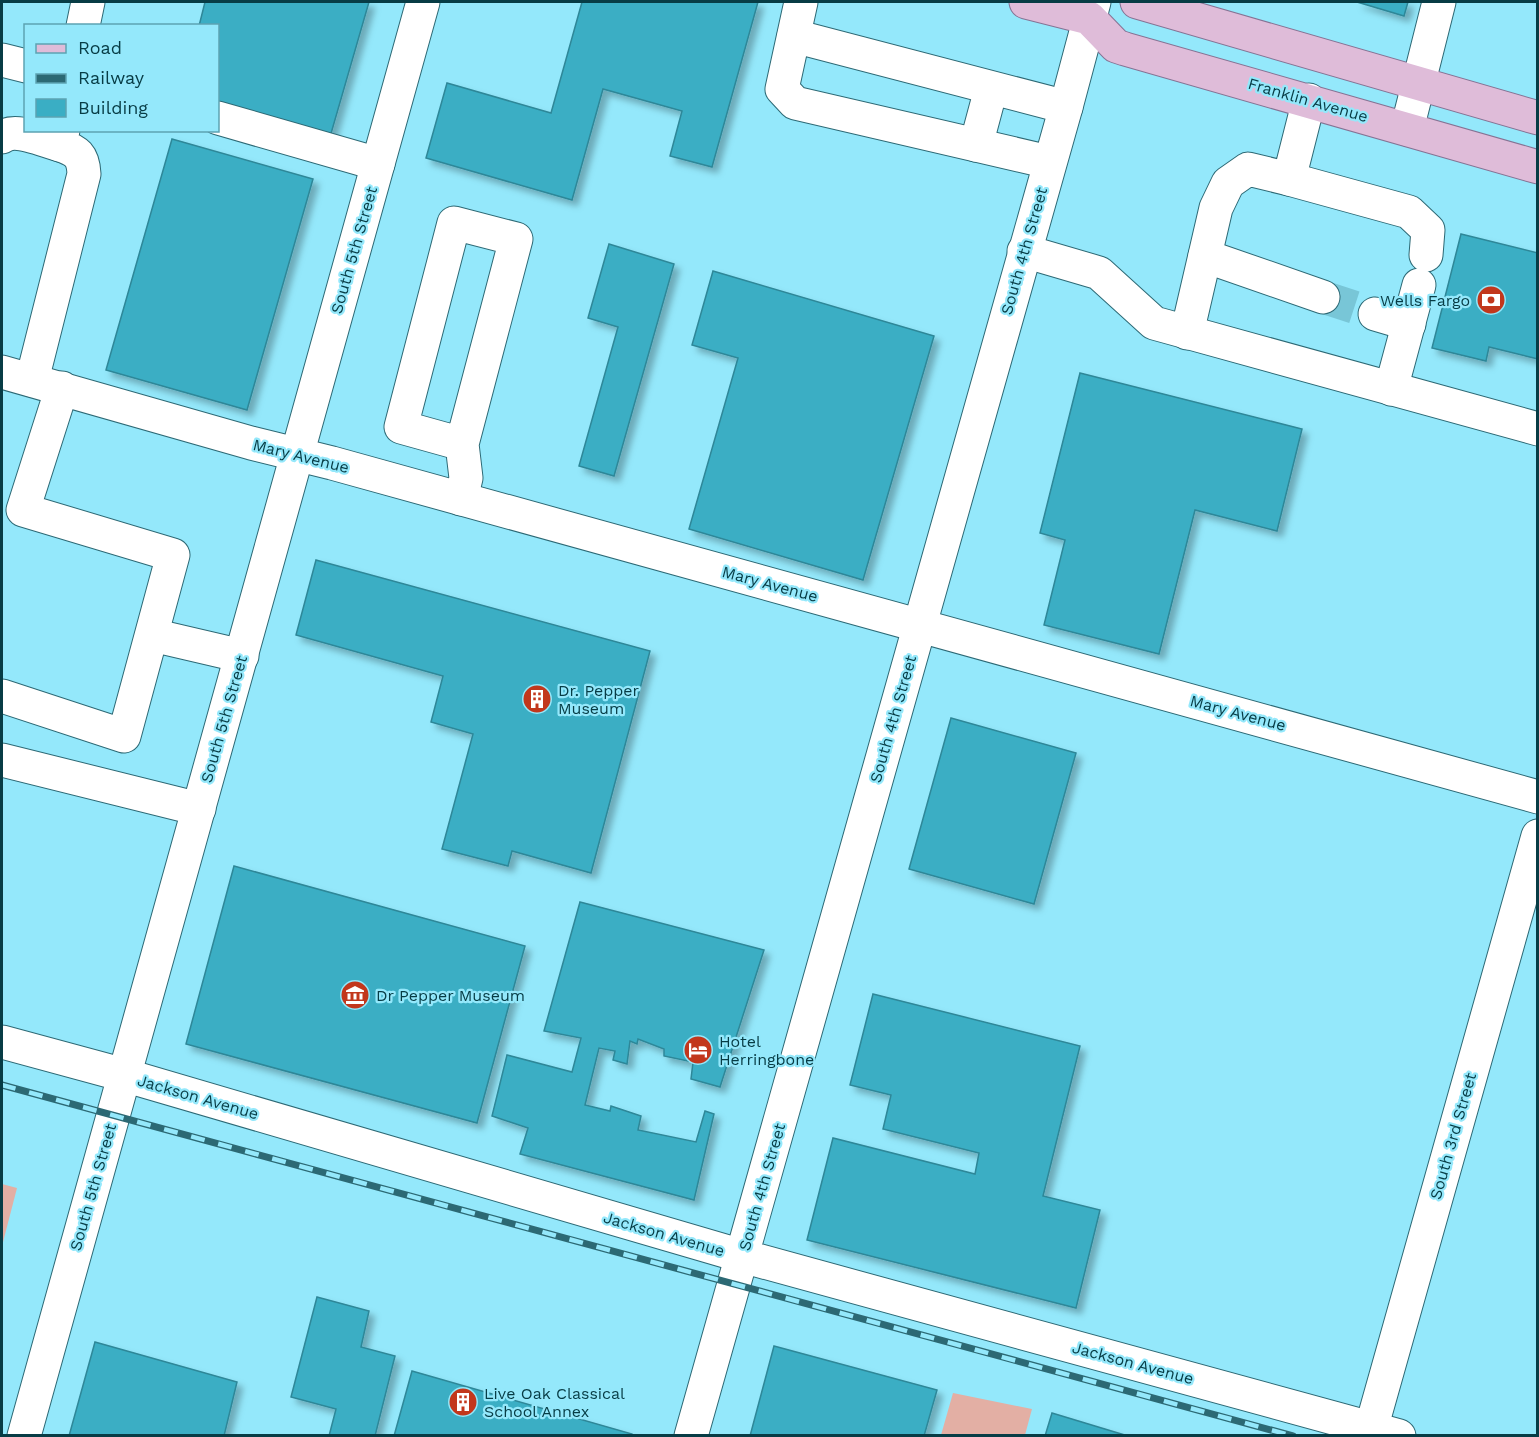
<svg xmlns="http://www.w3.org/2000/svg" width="1539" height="1437" viewBox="0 0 1539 1437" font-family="'Work Sans',sans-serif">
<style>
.green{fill:#e3afa4}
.building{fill:#3aaec4;stroke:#2e8798;stroke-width:1.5;filter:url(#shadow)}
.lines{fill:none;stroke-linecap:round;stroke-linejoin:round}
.minor-tunnel{stroke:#78c6d7;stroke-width:33;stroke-dasharray:33 16;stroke-linecap:butt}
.minor-casing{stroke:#2d6975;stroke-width:35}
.major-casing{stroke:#857394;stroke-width:35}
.minor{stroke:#fff;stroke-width:33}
.major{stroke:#dfbcd9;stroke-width:33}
.rail-casing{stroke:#2c6974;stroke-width:7}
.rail{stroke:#94e8fb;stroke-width:4.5;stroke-dasharray:14;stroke-linecap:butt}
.labels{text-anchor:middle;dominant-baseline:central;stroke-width:4.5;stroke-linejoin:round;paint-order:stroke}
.street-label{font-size:16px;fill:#073c45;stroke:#94e8fb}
.poi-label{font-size:16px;fill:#073c45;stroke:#94e8fb;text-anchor:start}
</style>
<defs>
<filter id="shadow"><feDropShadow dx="5.5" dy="5.5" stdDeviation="3" flood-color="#0004"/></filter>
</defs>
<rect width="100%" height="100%" fill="#94e8fb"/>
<g class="green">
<path d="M 2,1184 L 17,1188 L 2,1246 Z"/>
<path d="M 953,1393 L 1032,1409 L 1025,1435 L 941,1435 Z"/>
</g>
<g class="building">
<path d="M 205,2 L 369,2 L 330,137 L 218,104 L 218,26 L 199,26 Z"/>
<path d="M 582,2 L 758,2 L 712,167 L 670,156 L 682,111 L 603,89 L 572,200 L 426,158 L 447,83 L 551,113 Z"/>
<path d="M 1357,2 L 1408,2 L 1404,16 Z"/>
<path d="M 172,139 L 313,179 L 247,410 L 106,370 Z"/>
<path d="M 1461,234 L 1538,253 L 1538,359 L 1489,347 L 1486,361 L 1432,348 Z"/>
<path d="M 609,244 L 674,264 L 614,476 L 579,466 L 618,327 L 588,318 Z"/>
<path d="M 713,271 L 934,336 L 863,580 L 689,529 L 738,358 L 692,345 Z"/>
<path d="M 1080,373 L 1302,429 L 1277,531 L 1195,510 L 1159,654 L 1044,625 L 1065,540 L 1040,533 Z"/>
<path d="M 316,560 L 650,651 L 591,873 L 512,851 L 508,866 L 442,849 L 473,734 L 431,722 L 443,676 L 296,635 Z"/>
<path d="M 951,718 L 1076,753 L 1034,904 L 909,869 Z"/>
<path d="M 234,866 L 525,946 L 477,1123 L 186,1044 Z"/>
<path d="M 580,902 L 764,950 L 720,1087 L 691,1079 L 693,1062 L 664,1056 L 664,1049 L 638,1039 L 637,1044 L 630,1041 L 627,1064 L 613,1060 L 615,1051 L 599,1048 L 585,1105 L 610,1111 L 611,1106 L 641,1116 L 638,1130 L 696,1142 L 705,1111 L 714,1114 L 694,1200 L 520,1154 L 528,1128 L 492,1116 L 507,1055 L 572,1072 L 581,1038 L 544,1031 Z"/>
<path d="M 873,994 L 1080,1046 L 1043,1196 L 1100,1210 L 1076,1308 L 807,1240 L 833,1138 L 975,1174 L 979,1153 L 883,1129 L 891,1095 L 850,1085 Z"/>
<path d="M 317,1297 L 369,1311 L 361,1347 L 395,1356 L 375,1436 L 329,1436 L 336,1409 L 291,1397 Z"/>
<path d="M 95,1342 L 237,1382 L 224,1436 L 69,1436 Z"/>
<path d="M 774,1346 L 937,1390 L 924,1436 L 750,1436 Z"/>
<path d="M 412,1371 L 632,1434 L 632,1436 L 394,1436 Z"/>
<path d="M 1052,1413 L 1128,1436 L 1045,1436 Z"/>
</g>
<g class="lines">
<path class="minor-tunnel" d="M 1323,297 L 1375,314"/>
<g class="minor-casing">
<g id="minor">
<path d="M 801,2 L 782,89 L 795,103 L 1049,162"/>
<path d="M 83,26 L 88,2"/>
<path d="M 794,36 L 1066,107"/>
<path d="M 2,60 L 26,66"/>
<path d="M 218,118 L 378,164"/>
<path d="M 1407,129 L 1439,2"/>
<path d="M 2,137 C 16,127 44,141 60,145"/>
<path d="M 976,145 L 991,89"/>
<path d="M 1289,179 L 1409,212 L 1428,230 L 1426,255"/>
<path d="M 1024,251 L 1099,273 L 1154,323 L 1538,429"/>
<path d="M 1205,256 L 1323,297"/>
<path d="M 1375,314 L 1409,324"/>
<path d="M 1187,333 L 1216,208 L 1228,183 L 1248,169 L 1289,179 L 1309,100"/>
<path d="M 2,372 L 251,443 L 332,463 L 1538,797"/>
<path d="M 32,380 L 84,174 C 83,155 77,151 60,145 L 63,130"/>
<path d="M 1391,389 L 1419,285"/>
<path d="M 461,499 L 466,478 L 462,444 L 516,239 L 454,223 L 401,427 L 462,444"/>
<path d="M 152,635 L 242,656"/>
<path d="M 2,696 L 124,736 L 173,555 L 23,510 L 62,388"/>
<path d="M 2,760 L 199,809"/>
<path d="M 2,1042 L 124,1075 L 742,1256 L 1399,1436"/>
<path d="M 24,1436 L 423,2"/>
<path d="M 691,1436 L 1066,107 L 1094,2"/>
<path d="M 1369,1436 L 1538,836"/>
</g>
</g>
<g class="major-casing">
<g id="major">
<path d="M 1026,2 L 1089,18 L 1116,46 L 1125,49 L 1538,167"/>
<path d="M 1137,2 L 1538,118"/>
</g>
</g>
<use href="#minor" class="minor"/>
<use href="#major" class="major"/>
<g class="rail-casing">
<path id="rail" d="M 2,1085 L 1293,1436"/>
</g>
<use href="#rail" class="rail"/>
</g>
<defs>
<g id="bank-disc" transform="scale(1.5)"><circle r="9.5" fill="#c2371c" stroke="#94e8fb"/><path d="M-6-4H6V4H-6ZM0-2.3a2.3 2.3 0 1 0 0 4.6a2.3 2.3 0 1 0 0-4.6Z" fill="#fff"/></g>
<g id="building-disc" transform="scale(1.5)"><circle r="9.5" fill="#c2371c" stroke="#94e8fb"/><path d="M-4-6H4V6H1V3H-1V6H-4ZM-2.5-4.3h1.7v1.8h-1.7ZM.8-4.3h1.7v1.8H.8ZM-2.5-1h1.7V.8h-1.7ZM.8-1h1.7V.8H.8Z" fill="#fff"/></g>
<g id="museum-disc" transform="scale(1.5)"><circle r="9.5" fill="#c2371c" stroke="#94e8fb"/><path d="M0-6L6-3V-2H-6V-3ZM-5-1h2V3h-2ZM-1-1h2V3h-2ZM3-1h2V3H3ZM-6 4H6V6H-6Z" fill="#fff"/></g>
<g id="hotel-disc" transform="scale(1.5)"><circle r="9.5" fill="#c2371c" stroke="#94e8fb"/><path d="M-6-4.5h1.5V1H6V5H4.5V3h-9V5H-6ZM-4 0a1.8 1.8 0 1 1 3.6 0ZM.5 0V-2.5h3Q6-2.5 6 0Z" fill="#fff"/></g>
</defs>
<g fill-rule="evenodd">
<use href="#bank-disc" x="1491" y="300"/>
<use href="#building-disc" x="537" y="699"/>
<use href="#museum-disc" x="355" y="995"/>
<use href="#hotel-disc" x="698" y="1050"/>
<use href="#building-disc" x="463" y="1402"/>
</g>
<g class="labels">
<g class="street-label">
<text transform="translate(1308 100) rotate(16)">Franklin Avenue</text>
<text transform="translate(354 250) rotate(-74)">South 5th Street</text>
<text transform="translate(1024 251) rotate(-74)">South 4th Street</text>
<text transform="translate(301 456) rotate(14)">Mary Avenue</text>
<text transform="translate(770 584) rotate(15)">Mary Avenue</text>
<text transform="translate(1238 713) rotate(15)">Mary Avenue</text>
<text transform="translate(224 719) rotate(-74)">South 5th Street</text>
<text transform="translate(893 719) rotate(-74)">South 4th Street</text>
<text transform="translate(198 1097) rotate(16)">Jackson Avenue</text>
<text transform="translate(1453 1136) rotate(-74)">South 3rd Street</text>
<text transform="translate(93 1187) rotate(-74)">South 5th Street</text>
<text transform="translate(762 1187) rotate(-74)">South 4th Street</text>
<text transform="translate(664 1234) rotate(16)">Jackson Avenue</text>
<text transform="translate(1133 1363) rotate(15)">Jackson Avenue</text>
</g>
<g class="poi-label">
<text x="1470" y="300" text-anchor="end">Wells Fargo</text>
<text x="558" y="690">Dr. Pepper<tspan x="558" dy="18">Museum</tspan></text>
<text x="376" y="995">Dr Pepper Museum</text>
<text x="719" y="1041">Hotel<tspan x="719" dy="18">Herringbone</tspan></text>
<text x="484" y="1393">Live Oak Classical<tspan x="484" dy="18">School Annex</tspan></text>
</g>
</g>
<rect width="1539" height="1437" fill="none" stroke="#073c45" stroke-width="6"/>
<rect x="24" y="24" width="195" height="108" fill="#94e8fb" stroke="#5ca3b2" stroke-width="1.5"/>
<rect x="36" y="44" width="30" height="9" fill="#dfbcd9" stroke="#5ca3b2" stroke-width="1.5"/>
<text x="78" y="54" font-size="18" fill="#073c45">Road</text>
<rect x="36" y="74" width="30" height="9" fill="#2c6974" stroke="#5ca3b2" stroke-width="1.5"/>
<text x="78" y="84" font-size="18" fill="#073c45">Railway</text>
<rect x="36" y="99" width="30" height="18" fill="#3aaec4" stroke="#5ca3b2" stroke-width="1.5"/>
<text x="78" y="114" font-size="18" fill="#073c45">Building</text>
</svg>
